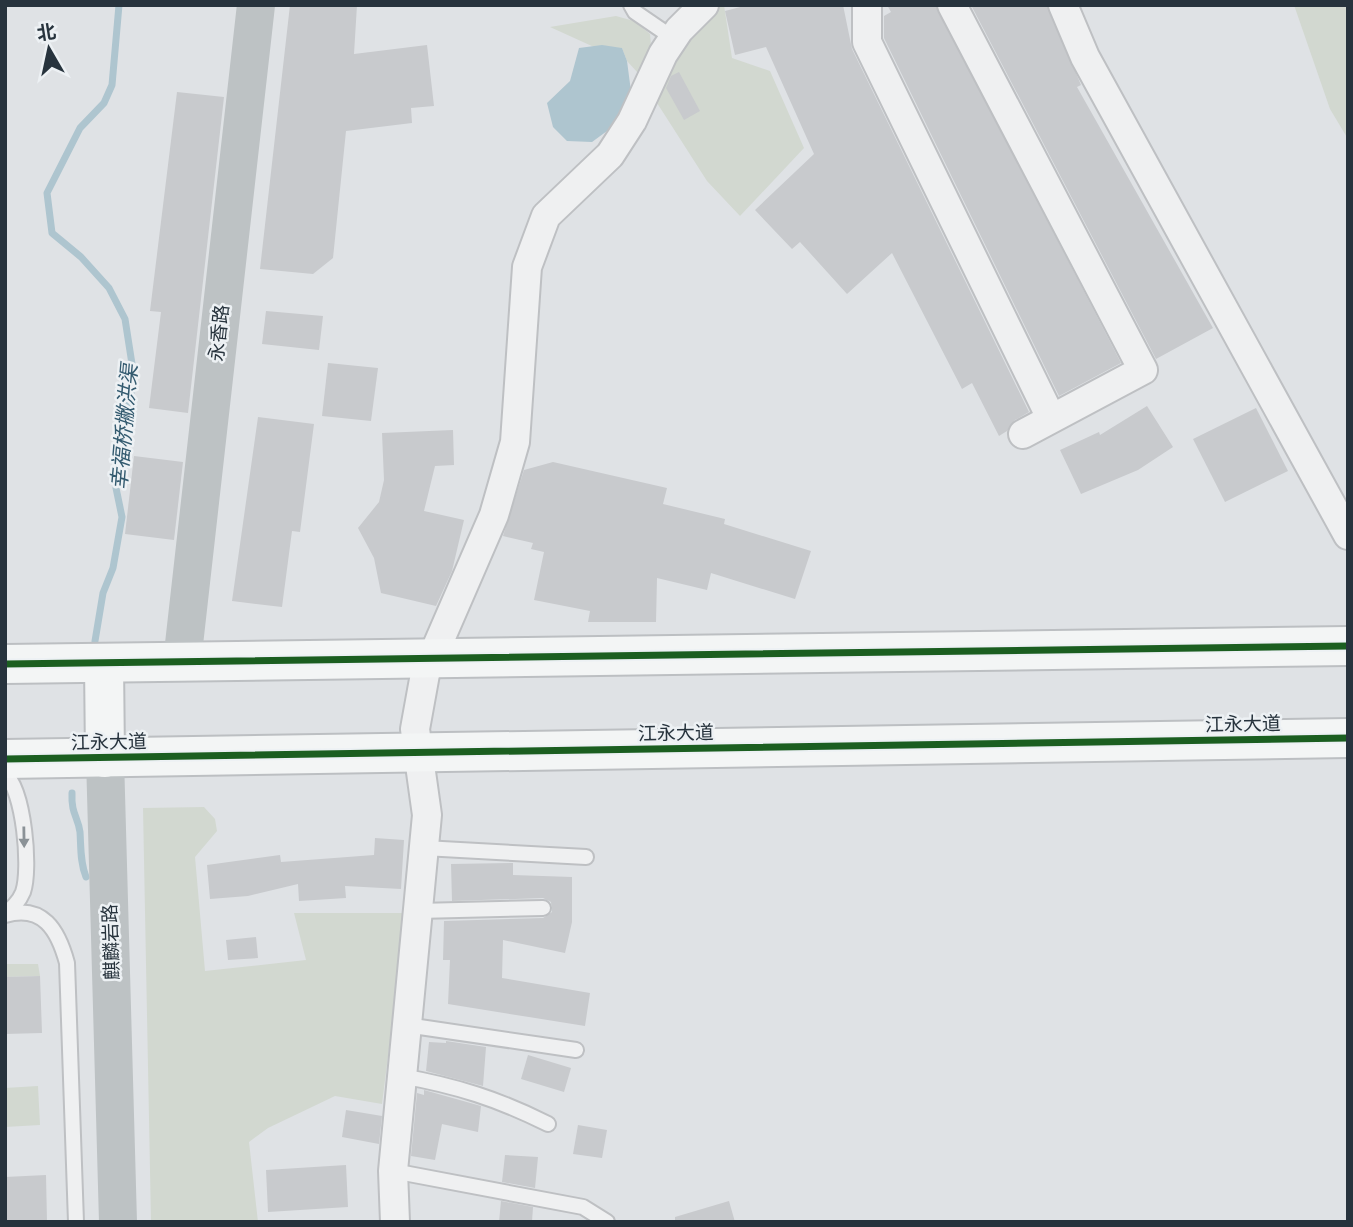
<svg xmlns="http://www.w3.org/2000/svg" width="1353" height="1227" viewBox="0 0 1353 1227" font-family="Rubik,'Noto Sans SC',sans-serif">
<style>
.green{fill:#d2d8d0}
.water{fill:#aec5cf}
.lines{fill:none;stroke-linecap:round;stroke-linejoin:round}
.stream{stroke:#aec5cf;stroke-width:7}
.building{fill:#c8cacd}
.lane-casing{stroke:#bec0c3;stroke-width:18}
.street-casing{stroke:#bec0c3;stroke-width:32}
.primary-casing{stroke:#bcbfc2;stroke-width:42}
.lane{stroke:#eff0f1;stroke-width:14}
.street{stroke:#eff0f1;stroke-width:28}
.secondary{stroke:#bdc2c4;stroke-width:38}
.primary{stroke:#f3f5f5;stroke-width:38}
.cycleway-casing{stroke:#edf1f4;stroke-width:11}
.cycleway{stroke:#1b5e20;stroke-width:7}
.oneway{fill:#8b9297}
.labels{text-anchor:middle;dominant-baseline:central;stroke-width:5;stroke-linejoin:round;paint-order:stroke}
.street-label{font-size:19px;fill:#27333d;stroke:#edf1f4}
.water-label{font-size:21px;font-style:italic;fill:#335a6f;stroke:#edf1f4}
</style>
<rect width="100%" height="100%" fill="#dfe2e5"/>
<g class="green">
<path d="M 718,5 L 724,5 L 732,58 L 770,71 L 804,148 L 740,216 L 707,181 L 650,92 Z"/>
<path d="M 1294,5 L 1348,5 L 1348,139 L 1330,109 Z"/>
<path d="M 616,16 L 634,21 L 650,34 C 652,51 651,61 638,73 L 627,61 L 622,48 L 594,47 L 550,27 Z"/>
<path d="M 204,807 L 215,819 L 217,831 L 195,857 L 205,971 L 306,960 L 294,913 L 406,913 L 382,1104 L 335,1096 L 268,1128 L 249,1142 L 258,1222 L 151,1222 L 143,808 Z"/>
<path d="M 38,964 L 40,976 L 5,977 L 5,964 Z"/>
<path d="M 38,1086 L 40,1125 L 5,1127 L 5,1088 Z"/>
</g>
<path class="water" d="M 602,45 L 622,48 L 627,61 L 632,99 L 607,131 L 592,142 L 567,141 L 553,127 L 547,103 L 570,81 L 579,48 Z"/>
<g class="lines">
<g class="stream">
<path d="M 95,641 L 103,593 L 113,568 L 122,517 L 116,488 L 121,431 L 131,393 L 132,364 L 125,319 L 109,288 L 81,257 L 52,233 L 47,193 L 80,128 L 104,103 L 112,85 L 119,5"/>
<path d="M 72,793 C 71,814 78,817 80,832 C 81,847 80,862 86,877"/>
</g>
</g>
<g class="building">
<path d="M 290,5 L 357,5 L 354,54 L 427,45 L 434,106 L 411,108 L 412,123 L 346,131 L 333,258 L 313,274 L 260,269 Z"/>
<path d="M 748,5 L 843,5 L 852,49 L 1029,412 L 1015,420 L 1007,431 L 999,436 L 972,383 L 962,389 L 892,253 L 847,294 L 800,242 L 792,249 L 755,210 L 814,154 L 766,47 L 735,55 L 725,11 Z"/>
<path d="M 887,5 L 936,5 L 1121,363 L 1059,396 L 884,38 L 884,16 L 891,12 Z"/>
<path d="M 971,5 L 1047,5 L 1081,85 L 1077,87 L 1213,328 L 1156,359 Z"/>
<path d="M 679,72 L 700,111 L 684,120 L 666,88 L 671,76 Z"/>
<path d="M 177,92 L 224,97 L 188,413 L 149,408 L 161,312 L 150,311 Z"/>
<path d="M 266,311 L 323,316 L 319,350 L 262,344 Z"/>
<path d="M 328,363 L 378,368 L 371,421 L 322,416 Z"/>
<path d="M 1147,406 L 1173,447 L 1138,470 L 1081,494 L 1060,450 L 1099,432 L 1100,435 Z"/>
<path d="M 1256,408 L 1288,471 L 1225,502 L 1193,439 Z"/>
<path d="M 258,417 L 314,424 L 300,532 L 292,531 L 282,607 L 232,601 Z"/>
<path d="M 453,430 L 454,465 L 435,466 L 424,511 L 464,520 L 452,571 L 436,606 L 381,593 L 374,558 L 358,528 L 379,502 L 384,480 L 382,433 Z"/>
<path d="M 134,456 L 183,462 L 174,540 L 125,534 Z"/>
<path d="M 553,462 L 667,488 L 663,504 L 725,519 L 724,524 L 811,551 L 795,599 L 711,573 L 707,590 L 657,578 L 656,622 L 588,622 L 590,611 L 534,600 L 544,552 L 531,549 L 533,543 L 503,536 L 524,470 Z"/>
<path d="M 375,838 L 404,840 L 401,889 L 345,886 L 346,898 L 299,901 L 298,884 L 248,896 L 210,899 L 207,865 L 280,855 L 281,862 L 374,855 Z"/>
<path d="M 513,863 L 513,875 L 572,877 L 572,922 L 565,953 L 503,940 L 502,978 L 590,993 L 585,1026 L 448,1004 L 450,960 L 443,960 L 444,921 L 543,918 L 552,912 L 551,902 L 543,898 L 452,901 L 451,864 Z"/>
<path d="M 256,937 L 258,958 L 228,960 L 226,940 Z"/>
<path d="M 40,976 L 42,1033 L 5,1034 L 5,977 Z"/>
<path d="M 446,1041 L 486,1047 L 483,1086 L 426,1071 L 429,1042 L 446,1043 Z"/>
<path d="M 528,1055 L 571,1068 L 564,1092 L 521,1079 Z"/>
<path d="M 424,1090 L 481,1106 L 478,1132 L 442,1124 L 435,1160 L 411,1156 L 417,1093 L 424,1095 Z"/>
<path d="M 346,1110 L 382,1116 L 379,1144 L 342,1137 Z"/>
<path d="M 578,1125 L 607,1130 L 602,1158 L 573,1154 Z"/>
<path d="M 505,1155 L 538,1157 L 535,1188 L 502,1182 Z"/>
<path d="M 346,1165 L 348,1207 L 268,1212 L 266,1170 Z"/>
<path d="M 46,1175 L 47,1222 L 5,1222 L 5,1177 Z"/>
<path d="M 501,1201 L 533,1207 L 532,1222 L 499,1222 Z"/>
<path d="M 729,1201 L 735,1222 L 675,1222 L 675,1217 Z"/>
</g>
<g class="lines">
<g class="lane-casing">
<g id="lane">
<path d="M 631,5 L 635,12 L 673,38"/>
<path d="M 5,774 C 24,790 31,869 23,892 C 19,902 12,908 5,914"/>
<path d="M 424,848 L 586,857"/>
<path d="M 418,911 L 543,908"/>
<path d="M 5,915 C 43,904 58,930 67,963 L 76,1222"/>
<path d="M 406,1025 L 576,1050"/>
<path d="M 401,1076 C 457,1086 498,1099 548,1124"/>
<path d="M 393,1171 L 583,1207 L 607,1222"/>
</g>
</g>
<g class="street-casing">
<g id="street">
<path d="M 867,5 L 867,42 L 1051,418"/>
<path d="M 952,5 L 1143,370 L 1023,434"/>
<path d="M 1063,5 L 1085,57 L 1348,535"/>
<path d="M 395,1222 L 393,1171 L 427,815 L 415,729 L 425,674 L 494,515 L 515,442 L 527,267 L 546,216 L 610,155 L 632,121 L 663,54 L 679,30 L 704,5"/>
</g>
</g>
<g class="primary-casing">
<g id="primary">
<path d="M 104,663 L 105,758"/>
<path d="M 5,664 L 1348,646"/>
<path d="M 5,759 L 1348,738"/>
</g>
</g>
<use href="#lane" class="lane"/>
<use href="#street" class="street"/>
<g class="secondary">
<path d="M 182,662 L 256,5"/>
<path d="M 105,758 L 118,1222"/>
</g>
<use href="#primary" class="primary"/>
<g class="cycleway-casing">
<g id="cycleway">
<path d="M 5,664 L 1348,646"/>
<path d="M 5,759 L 1348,738"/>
</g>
</g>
<use href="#cycleway" class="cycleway"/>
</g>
<defs><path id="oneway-solid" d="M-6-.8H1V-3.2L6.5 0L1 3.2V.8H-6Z" transform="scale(1.75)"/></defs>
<use class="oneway" href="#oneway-solid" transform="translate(24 837) rotate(89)"/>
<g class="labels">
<g class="street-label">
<text transform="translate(219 333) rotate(-84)">永香路</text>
<text transform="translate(1243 724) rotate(-1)">江永大道</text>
<text transform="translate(676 733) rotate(-1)">江永大道</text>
<text transform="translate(109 742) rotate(-1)">江永大道</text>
<text transform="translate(111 942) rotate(-92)">麒麟岩路</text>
</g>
<g class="water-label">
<text transform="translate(124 427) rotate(-85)">幸福桥撇洪渠</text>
</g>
</g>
<rect width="1353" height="1227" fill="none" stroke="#27333d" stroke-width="14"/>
<g transform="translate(49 49) rotate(351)" stroke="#edf1f4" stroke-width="5" paint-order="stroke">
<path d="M0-5L12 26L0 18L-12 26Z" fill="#27333d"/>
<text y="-10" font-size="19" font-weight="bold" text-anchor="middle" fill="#27333d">北</text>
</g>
</svg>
